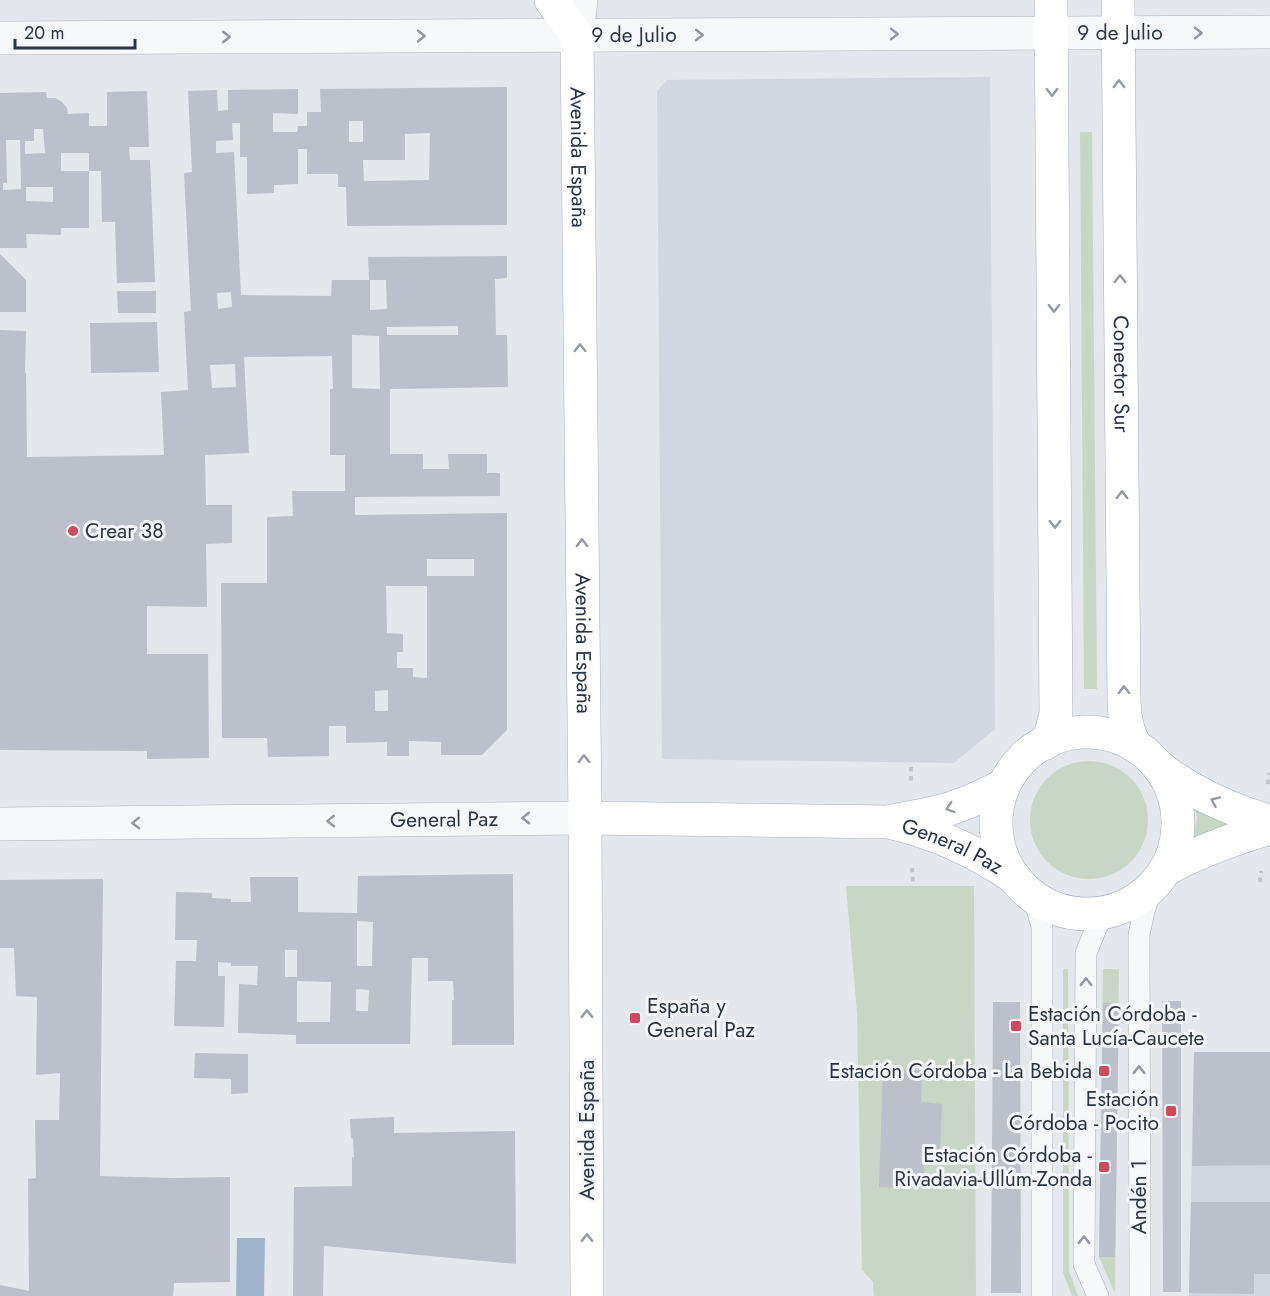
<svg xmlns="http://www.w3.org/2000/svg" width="1270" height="1296" viewBox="0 0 1270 1296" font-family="Jost,sans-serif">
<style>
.built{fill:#d2d6de}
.green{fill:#c9d6c5}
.water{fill:#9fb4cc}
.building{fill:#bbc0ca;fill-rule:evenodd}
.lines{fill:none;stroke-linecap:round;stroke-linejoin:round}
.service-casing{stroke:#a9aeb7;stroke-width:22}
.minor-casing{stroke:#a9aeb7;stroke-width:34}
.secondary-casing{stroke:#a9aeb7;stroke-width:34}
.primary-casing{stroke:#a3abb8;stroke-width:34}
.path{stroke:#c2c5cb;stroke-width:4;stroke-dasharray:4.5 4.5;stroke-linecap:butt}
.service{stroke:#f7f8fa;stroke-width:21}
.minor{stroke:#f7f8fa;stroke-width:33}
.secondary{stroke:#fff;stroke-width:33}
.primary{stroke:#fff;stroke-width:33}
.oneway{stroke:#9196a0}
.oneway2{stroke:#959aa2}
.poi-dot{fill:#d1495b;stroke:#f4f6f9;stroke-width:2}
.labels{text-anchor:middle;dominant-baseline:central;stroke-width:6;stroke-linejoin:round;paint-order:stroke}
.street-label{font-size:21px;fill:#2b3445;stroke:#f4f6f9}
.poi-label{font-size:21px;fill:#2b3445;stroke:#f4f6f9;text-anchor:start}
</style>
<rect width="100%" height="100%" fill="#e4e7ec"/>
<g class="built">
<path d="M 990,77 L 995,729 L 954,763 L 662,759 L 657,91 L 667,80 Z"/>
<path d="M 1194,1052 L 1270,1052 L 1270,1296 L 1189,1296 Z"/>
</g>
<g class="green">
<path d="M 1080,132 L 1092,132 L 1097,689 L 1084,689 Z"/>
<circle cx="1089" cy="820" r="59"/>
<path d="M 1194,802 L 1260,824 L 1193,841 L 1197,818 Z"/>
<path d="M 846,886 L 974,886 L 976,1296 L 874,1296 L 873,1282 L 862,1270 L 857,1013 Z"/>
<path d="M 1063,969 L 1068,969 L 1069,1271 L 1078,1296 L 1072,1296 L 1063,1272 Z"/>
<path d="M 1103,969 L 1119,969 L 1115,1293 L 1099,1257 Z"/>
</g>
<path class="water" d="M 237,1238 L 265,1238 L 264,1296 L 236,1296 Z"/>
<g class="building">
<path d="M 507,87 L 507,225 L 347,226 L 346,187 L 338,187 L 338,174 L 307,174 L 307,149 L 298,149 L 298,184 L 274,185 L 274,193 L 247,194 L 247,157 L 240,157 L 240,123 L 232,123 L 233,140 L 216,141 L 216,153 L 234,152 L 241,295 L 331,296 L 332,280 L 369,280 L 368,257 L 507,256 L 507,278 L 495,279 L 496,335 L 507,335 L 508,387 L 390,389 L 390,454 L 423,454 L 423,469 L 449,469 L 448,454 L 487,454 L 487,473 L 500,473 L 500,496 L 355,497 L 355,515 L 507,513 L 507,730 L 482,755 L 441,755 L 441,742 L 409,741 L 409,756 L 387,756 L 387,742 L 346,743 L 346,726 L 329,726 L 329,756 L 268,757 L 267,738 L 222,738 L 221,583 L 267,583 L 267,517 L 293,516 L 292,491 L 345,491 L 345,455 L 330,455 L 330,389 L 333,389 L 332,356 L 244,357 L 249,453 L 205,455 L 206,505 L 232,505 L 232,543 L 206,544 L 207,607 L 147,606 L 147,654 L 208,654 L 209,758 L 147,759 L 147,751 L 0,750 L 0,330 L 26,331 L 25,373 L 26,373 L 27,457 L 164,455 L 161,392 L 188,390 L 184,312 L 191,311 L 184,173 L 192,172 L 188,91 L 217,90 L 218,111 L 228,110 L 228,90 L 298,89 L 298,114 L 273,113 L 273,132 L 297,132 L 298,126 L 307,126 L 307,112 L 321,112 L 320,89 ZM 349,121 L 363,121 L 363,142 L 349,142 ZM 430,133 L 429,180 L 364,181 L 363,160 L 405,160 L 405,134 ZM 370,280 L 386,280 L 387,309 L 370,310 ZM 231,292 L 232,307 L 218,309 L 217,293 ZM 458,326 L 458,335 L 387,335 L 387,327 ZM 352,335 L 379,336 L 380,389 L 352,388 ZM 235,364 L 236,387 L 212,388 L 210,365 ZM 427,559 L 474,559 L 474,576 L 427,576 ZM 386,586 L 427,586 L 427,678 L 413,677 L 413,668 L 397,668 L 397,652 L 403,652 L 403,634 L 387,633 ZM 388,690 L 388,711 L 375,711 L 375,691 Z"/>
<path d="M 147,91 L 149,147 L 129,147 L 130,160 L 150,160 L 155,282 L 117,283 L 115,222 L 102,222 L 101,171 L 89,171 L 89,153 L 61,153 L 61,171 L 89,171 L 89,228 L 61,228 L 61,235 L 26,234 L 27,248 L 0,248 L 0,93 L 46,92 L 47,98 L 55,98 L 62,102 L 67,108 L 68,114 L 89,113 L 89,126 L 107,126 L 107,92 ZM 34,129 L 43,129 L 45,153 L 25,154 L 25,141 L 34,141 ZM 6,140 L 20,140 L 21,189 L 3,190 L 3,183 L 7,183 ZM 26,187 L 53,187 L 53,202 L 26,201 Z"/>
<path d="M 0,254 L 26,280 L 26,312 L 0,312 Z"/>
<path d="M 117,291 L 156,291 L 156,313 L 118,313 Z"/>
<path d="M 157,322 L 159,372 L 91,373 L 90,323 Z"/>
<path d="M 513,874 L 514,1045 L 452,1045 L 452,1000 L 454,1000 L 453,981 L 428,981 L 428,958 L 412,958 L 410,1044 L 296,1044 L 296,1035 L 238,1033 L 239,984 L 257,985 L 258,966 L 231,966 L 231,963 L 218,962 L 218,976 L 225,976 L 224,1027 L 174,1026 L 176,961 L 196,961 L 197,940 L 175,940 L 176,892 L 212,893 L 212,898 L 231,899 L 231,902 L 251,902 L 250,877 L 298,877 L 298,912 L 357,913 L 358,876 ZM 357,921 L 373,922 L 372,966 L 357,966 ZM 285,950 L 297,950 L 297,977 L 285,977 ZM 297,981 L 331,982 L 330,1022 L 297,1022 ZM 356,989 L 369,990 L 368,1011 L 356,1011 Z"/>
<path d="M 103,879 L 100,1176 L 174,1178 L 230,1177 L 230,1282 L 174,1283 L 173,1296 L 0,1296 L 0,1285 L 29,1291 L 28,1179 L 36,1178 L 35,1120 L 59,1120 L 60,1079 L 60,1073 L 36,1075 L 37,997 L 16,996 L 14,948 L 0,948 L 0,880 Z"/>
<path d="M 1162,1001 L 1181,1001 L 1181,1292 L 1163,1292 Z"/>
<path d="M 993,1002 L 1020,1002 L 1021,1293 L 991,1293 Z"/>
<path d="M 1103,1003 L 1119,1003 L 1115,1257 L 1099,1257 Z"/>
<path d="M 1194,1052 L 1270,1052 L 1270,1165 L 1192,1166 Z"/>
<path d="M 195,1053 L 248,1054 L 248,1093 L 231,1094 L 231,1079 L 194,1078 Z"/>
<path d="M 883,1069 L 922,1070 L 921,1102 L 942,1104 L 940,1150 L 925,1150 L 923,1189 L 879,1187 Z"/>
<path d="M 394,1117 L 394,1133 L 515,1131 L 516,1264 L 324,1246 L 323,1296 L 293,1296 L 294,1187 L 352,1186 L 352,1157 L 354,1158 L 353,1139 L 351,1138 L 350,1119 Z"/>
<path d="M 1191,1202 L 1270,1202 L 1270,1274 L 1254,1274 L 1254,1294 L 1189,1293 Z"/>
</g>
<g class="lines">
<g class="service-casing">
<g id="service">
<path d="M 1031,895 L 1036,906 L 1042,926 L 1042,1296"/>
<path d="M 1098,1296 L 1084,1264 L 1086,953 L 1097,926 L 1107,911"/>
<path d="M 1140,1296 L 1139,935 L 1144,911 L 1153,885"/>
</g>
</g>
<g class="minor-casing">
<g id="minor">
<path d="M 577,35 L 581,0"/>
<path id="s1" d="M 0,38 L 1270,32"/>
<path id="s2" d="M 0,824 L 585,818"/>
</g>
</g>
<g class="secondary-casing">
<g id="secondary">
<path id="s3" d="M 551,0 L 577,35 L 585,818"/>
</g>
</g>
<g class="primary-casing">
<g id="primary">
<path id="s4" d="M 1118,0 L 1124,700 C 1124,717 1127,731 1135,746"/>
<circle cx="1087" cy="823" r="91"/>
<path d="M 1046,743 L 1051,733 L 1056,714 L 1051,0"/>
<path d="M 1159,767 C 1186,788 1216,803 1247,814 C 1255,816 1262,820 1270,821"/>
<path d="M 892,821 C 912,817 933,814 952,808 C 970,802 987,794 1004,785"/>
<path d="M 1165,870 C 1198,851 1233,839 1270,828"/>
<path id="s5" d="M 587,1296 L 585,818 L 888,822 C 934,832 977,852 1015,878"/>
</g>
</g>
<g class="path">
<path d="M 911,767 L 911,781"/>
<path d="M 1268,784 L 1269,773"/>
<path d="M 912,868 L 913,883"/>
<path d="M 1260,882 L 1261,871"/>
</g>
<use href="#service" class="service"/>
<use href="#minor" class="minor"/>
<use href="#secondary" class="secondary"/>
<use href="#primary" class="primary"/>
</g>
<defs><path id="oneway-chevron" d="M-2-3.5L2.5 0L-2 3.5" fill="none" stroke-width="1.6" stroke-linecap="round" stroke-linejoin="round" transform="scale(1.5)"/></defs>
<g class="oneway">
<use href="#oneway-chevron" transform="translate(1198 33)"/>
<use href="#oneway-chevron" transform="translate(894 34)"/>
<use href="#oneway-chevron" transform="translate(699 35)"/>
<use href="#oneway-chevron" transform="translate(421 36)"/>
<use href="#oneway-chevron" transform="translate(226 37)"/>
<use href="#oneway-chevron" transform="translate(526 818) rotate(179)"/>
<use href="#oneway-chevron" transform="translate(331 821) rotate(179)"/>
<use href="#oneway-chevron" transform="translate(136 823) rotate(179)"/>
<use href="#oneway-chevron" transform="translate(1086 982) rotate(-90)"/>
<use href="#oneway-chevron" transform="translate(1139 1070) rotate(-90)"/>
<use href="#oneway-chevron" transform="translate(1084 1240) rotate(-90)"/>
</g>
<g class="oneway2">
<use href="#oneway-chevron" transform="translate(1119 84) rotate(-90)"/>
<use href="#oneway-chevron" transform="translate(1052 92) rotate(89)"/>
<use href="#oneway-chevron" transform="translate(1120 279) rotate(-90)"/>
<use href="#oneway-chevron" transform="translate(1054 308) rotate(90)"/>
<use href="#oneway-chevron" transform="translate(580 348) rotate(-91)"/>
<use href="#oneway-chevron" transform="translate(1122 495) rotate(-90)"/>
<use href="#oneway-chevron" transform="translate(1055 524) rotate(90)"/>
<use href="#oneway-chevron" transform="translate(582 543) rotate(-91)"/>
<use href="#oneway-chevron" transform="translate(1124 690) rotate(-91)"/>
<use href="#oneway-chevron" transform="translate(584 759) rotate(-91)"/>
<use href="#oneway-chevron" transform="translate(1215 801) rotate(-156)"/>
<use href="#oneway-chevron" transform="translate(950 808) rotate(162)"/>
<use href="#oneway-chevron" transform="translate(587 1014) rotate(-90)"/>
<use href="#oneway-chevron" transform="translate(587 1238) rotate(-90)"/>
</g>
<g class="poi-dot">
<circle cx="73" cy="531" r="6"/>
<rect x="629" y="1012" width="12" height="12" rx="3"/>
<rect x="1010" y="1020" width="12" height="12" rx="3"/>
<rect x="1098" y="1065" width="12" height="12" rx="3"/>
<rect x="1165" y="1105" width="12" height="12" rx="3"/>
<rect x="1098" y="1161" width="12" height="12" rx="3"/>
</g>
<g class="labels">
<g class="street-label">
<text stroke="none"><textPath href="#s1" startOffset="1120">9 de Julio</textPath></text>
<text stroke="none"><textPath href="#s1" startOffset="634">9 de Julio</textPath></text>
<text stroke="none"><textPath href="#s3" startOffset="166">Avenida España</textPath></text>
<text stroke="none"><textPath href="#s4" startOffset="374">Conector Sur</textPath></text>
<text stroke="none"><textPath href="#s3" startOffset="652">Avenida España</textPath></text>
<text stroke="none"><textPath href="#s2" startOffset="444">General Paz</textPath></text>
<text stroke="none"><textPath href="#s5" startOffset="850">General Paz</textPath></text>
<text transform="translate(587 1130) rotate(-90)">Avenida España</text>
<text transform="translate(1139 1197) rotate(-90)">Andén 1</text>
</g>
<g class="poi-label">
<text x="85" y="531">Crear 38</text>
<text x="647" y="1006">España y<tspan x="647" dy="24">General Paz</tspan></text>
<text x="1028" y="1014">Estación Córdoba -<tspan x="1028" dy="24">Santa Lucía-Caucete</tspan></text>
<text x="1092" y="1071" text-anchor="end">Estación Córdoba - La Bebida</text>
<text x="1159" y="1099" text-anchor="end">Estación<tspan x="1159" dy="24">Córdoba - Pocito</tspan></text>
<text x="1092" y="1155" text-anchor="end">Estación Córdoba -<tspan x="1092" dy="24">Rivadavia-Ullúm-Zonda</tspan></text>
</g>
</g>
<path d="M15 39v9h120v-9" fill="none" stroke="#2b3445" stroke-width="3"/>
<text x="24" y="39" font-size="18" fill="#2b3445" stroke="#f4f6f9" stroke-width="4.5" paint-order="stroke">20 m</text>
</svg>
